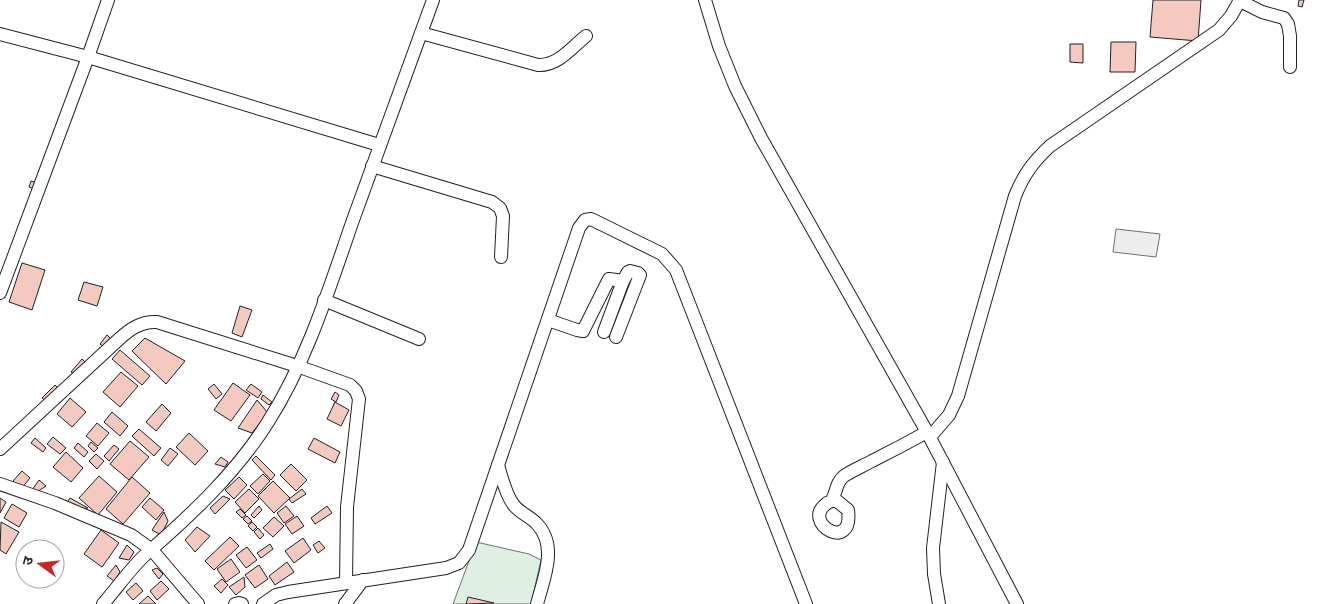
<svg xmlns="http://www.w3.org/2000/svg" width="1343" height="604" viewBox="0 0 1343 604" font-family="Montserrat,'Noto Sans Devanagari',sans-serif">
<style>
.green{fill:#e0efe3;stroke:#6f6f6f}
.parking{fill:#ededed;stroke:#6f6f6f}
.building{fill:#f3c9c0;stroke:#222}
.lines{fill:none;stroke-linecap:round;stroke-linejoin:round}
.minor-casing{stroke:#222;stroke-width:14}
.minor{stroke:#fff;stroke-width:12}
</style>
<rect width="100%" height="100%" fill="#fff"/>
<path class="green" d="M 476,542 L 529,554 L 541,560 L 531,604 L 453,604 Z"/>
<path class="parking" d="M 1116,229 L 1160,234 L 1156,257 L 1113,252 Z"/>
<g class="building">
<path d="M 1153,0 L 1201,0 L 1198,41 L 1150,37 Z"/>
<path d="M 1299,0 L 1304,0 L 1302,7 L 1298,6 Z"/>
<path d="M 1111,42 L 1136,42 L 1135,72 L 1110,72 Z"/>
<path d="M 1070,44 L 1083,44 L 1083,63 L 1070,62 Z"/>
<path d="M 31,181 L 39,183 L 37,190 L 29,187 Z"/>
<path d="M 22,263 L 45,270 L 32,310 L 9,302 Z"/>
<path d="M 84,282 L 103,287 L 97,306 L 78,300 Z"/>
<path d="M 240,306 L 252,310 L 242,337 L 232,333 Z"/>
<path d="M 107,335 L 112,340 L 105,348 L 100,344 Z"/>
<path d="M 145,338 L 185,361 L 166,384 L 132,351 Z"/>
<path d="M 120,350 L 150,376 L 142,385 L 112,359 Z"/>
<path d="M 82,359 L 87,364 L 76,374 L 71,372 Z"/>
<path d="M 121,372 L 138,386 L 120,407 L 103,392 Z"/>
<path d="M 233,383 L 250,395 L 231,421 L 214,410 Z"/>
<path d="M 214,384 L 222,394 L 216,399 L 208,389 Z"/>
<path d="M 251,384 L 262,392 L 258,398 L 246,390 Z"/>
<path d="M 55,385 L 60,390 L 47,402 L 42,398 Z"/>
<path d="M 335,392 L 339,395 L 336,402 L 331,399 Z"/>
<path d="M 263,395 L 272,402 L 269,405 L 261,399 Z"/>
<path d="M 70,398 L 86,412 L 72,427 L 57,414 Z"/>
<path d="M 257,400 L 268,413 L 252,433 L 238,428 Z"/>
<path d="M 335,402 L 349,410 L 341,426 L 327,419 Z"/>
<path d="M 162,404 L 171,413 L 156,431 L 146,422 Z"/>
<path d="M 112,412 L 128,426 L 120,436 L 104,422 Z"/>
<path d="M 97,423 L 109,433 L 98,446 L 86,436 Z"/>
<path d="M 139,429 L 161,448 L 154,456 L 132,436 Z"/>
<path d="M 189,433 L 208,451 L 195,465 L 176,447 Z"/>
<path d="M 53,437 L 66,448 L 60,454 L 47,444 Z"/>
<path d="M 35,438 L 46,448 L 43,452 L 31,443 Z"/>
<path d="M 314,438 L 340,452 L 335,463 L 308,449 Z"/>
<path d="M 130,441 L 149,457 L 129,480 L 110,464 Z"/>
<path d="M 91,442 L 98,448 L 94,452 L 88,446 Z"/>
<path d="M 78,443 L 88,452 L 84,457 L 74,448 Z"/>
<path d="M 114,445 L 119,449 L 109,461 L 104,456 Z"/>
<path d="M 170,448 L 178,454 L 168,466 L 161,460 Z"/>
<path d="M 66,452 L 83,468 L 71,482 L 53,467 Z"/>
<path d="M 96,454 L 104,461 L 97,469 L 89,461 Z"/>
<path d="M 256,456 L 275,475 L 271,480 L 252,460 Z"/>
<path d="M 221,457 L 228,462 L 225,467 L 215,464 Z"/>
<path d="M 291,464 L 307,480 L 296,491 L 280,475 Z"/>
<path d="M 22,471 L 30,478 L 21,489 L 13,481 Z"/>
<path d="M 263,474 L 270,481 L 258,494 L 250,486 Z"/>
<path d="M 99,476 L 117,492 L 98,515 L 79,498 Z"/>
<path d="M 132,477 L 150,493 L 123,524 L 106,509 Z"/>
<path d="M 239,477 L 247,485 L 234,499 L 225,490 Z"/>
<path d="M 39,480 L 46,486 L 37,492 L 32,490 Z"/>
<path d="M 273,481 L 290,498 L 274,513 L 258,496 Z"/>
<path d="M 249,489 L 259,499 L 245,513 L 235,502 Z"/>
<path d="M 302,489 L 306,494 L 292,503 L 289,499 Z"/>
<path d="M 223,496 L 230,499 L 215,514 L 210,508 Z"/>
<path d="M 0,498 L 6,502 L 0,513 Z"/>
<path d="M 70,498 L 88,508 L 79,509 L 67,503 Z"/>
<path d="M 150,498 L 164,510 L 156,520 L 142,507 Z"/>
<path d="M 12,504 L 27,513 L 19,527 L 4,518 Z"/>
<path d="M 259,506 L 262,510 L 254,518 L 251,515 Z"/>
<path d="M 286,506 L 294,516 L 284,523 L 277,513 Z"/>
<path d="M 327,506 L 332,513 L 315,524 L 311,518 Z"/>
<path d="M 240,509 L 246,515 L 242,518 L 236,512 Z"/>
<path d="M 164,512 L 168,521 L 161,535 L 152,530 Z"/>
<path d="M 247,516 L 252,521 L 248,524 L 243,519 Z"/>
<path d="M 297,516 L 304,526 L 292,534 L 285,524 Z"/>
<path d="M 274,517 L 284,526 L 273,537 L 263,528 Z"/>
<path d="M 1,522 L 19,532 L 6,554 L 0,550 Z"/>
<path d="M 252,522 L 257,527 L 253,531 L 248,526 Z"/>
<path d="M 197,527 L 210,536 L 195,552 L 185,540 Z"/>
<path d="M 258,528 L 264,535 L 260,539 L 254,532 Z"/>
<path d="M 101,530 L 119,543 L 102,567 L 84,554 Z"/>
<path d="M 230,537 L 239,546 L 214,570 L 205,561 Z"/>
<path d="M 303,538 L 311,550 L 294,563 L 285,551 Z"/>
<path d="M 319,541 L 325,548 L 318,553 L 313,545 Z"/>
<path d="M 270,544 L 273,549 L 261,558 L 257,553 Z"/>
<path d="M 127,545 L 134,552 L 129,560 L 119,558 Z"/>
<path d="M 247,547 L 257,560 L 246,568 L 236,555 Z"/>
<path d="M 231,559 L 240,572 L 226,582 L 217,569 Z"/>
<path d="M 287,562 L 294,572 L 275,585 L 269,576 Z"/>
<path d="M 116,565 L 120,572 L 114,581 L 107,576 Z"/>
<path d="M 259,565 L 268,579 L 255,588 L 245,575 Z"/>
<path d="M 157,568 L 163,574 L 159,579 L 152,570 Z"/>
<path d="M 244,577 L 245,587 L 236,595 L 229,587 Z"/>
<path d="M 222,579 L 228,585 L 221,593 L 214,586 Z"/>
<path d="M 161,581 L 169,589 L 157,600 L 150,591 Z"/>
<path d="M 136,583 L 143,591 L 133,600 L 126,592 Z"/>
<path d="M 148,596 L 156,604 L 139,604 Z"/>
<path d="M 468,597 L 494,603 L 466,604 Z"/>
</g>
<g class="lines">
<g class="minor-casing">
<g id="minor">
<path d="M 705,0 L 719,46 L 735,86 L 761,138 L 927,432 L 1017,604"/>
<path d="M 1240,1 L 1262,12 L 1284,18 L 1288,24 L 1290,36 L 1290,67"/>
<path d="M 421,33 L 538,65 C 558,66 571,48 586,36"/>
<path d="M 0,34 L 88,57 L 379,145"/>
<path d="M 372,166 L 492,202 L 500,208 L 503,216 L 501,257"/>
<path d="M 0,293 L 88,57 L 108,0"/>
<path d="M 324,300 L 419,339"/>
<path d="M 548,320 L 577,330 L 583,331 L 609,279 L 623,281 L 628,272 L 630,271 L 638,273 L 640,275 L 616,337"/>
<path d="M 604,332 L 623,281"/>
<path d="M 930,437 L 949,415 L 958,396 L 1015,196 C 1024,174 1033,162 1050,146 L 1219,30 L 1231,16 L 1240,0"/>
<path d="M 0,449 L 118,340 C 130,329 141,321 157,322 L 297,366 L 350,385 L 356,391 L 359,399 L 347,507 L 346,582"/>
<path d="M 498,465 C 502,478 505,493 513,504 C 519,513 530,516 537,524 C 558,546 544,578 537,604"/>
<path d="M 0,484 L 55,503 L 131,535 L 152,550 L 198,604"/>
<path d="M 832,501 L 837,501 L 848,510 C 854,554 801,523 826,504 C 829,501 830,503 832,500 C 837,491 836,482 844,476 C 853,470 863,466 872,461 C 890,452 909,442 927,432"/>
<path d="M 103,604 C 117,588 130,569 145,555 C 190,516 236,473 268,422 C 307,361 329,289 353,220 C 379,147 406,74 433,0"/>
<path d="M 235,604 L 239,603 L 242,604"/>
<path d="M 263,604 L 276,595 L 288,592 L 446,568 L 459,563 L 469,550 L 579,228 L 585,220 L 591,219 L 662,254 L 676,270 L 806,604"/>
<path d="M 345,604 L 363,580"/>
<path d="M 939,604 L 934,574 L 933,548 L 943,462"/>
</g>
</g>
<use href="#minor" class="minor"/>
</g>
<g transform="translate(40 564) rotate(285)"><circle r="24" fill="#ffffff" stroke="#a7a7a7"/>
<path d="M0-4L9 19L0 12L-9 19Z" fill="#c62828"/>
<text y="-8" font-size="14" font-weight="bold" text-anchor="middle" fill="#222222">उ</text>
</g>
</svg>
